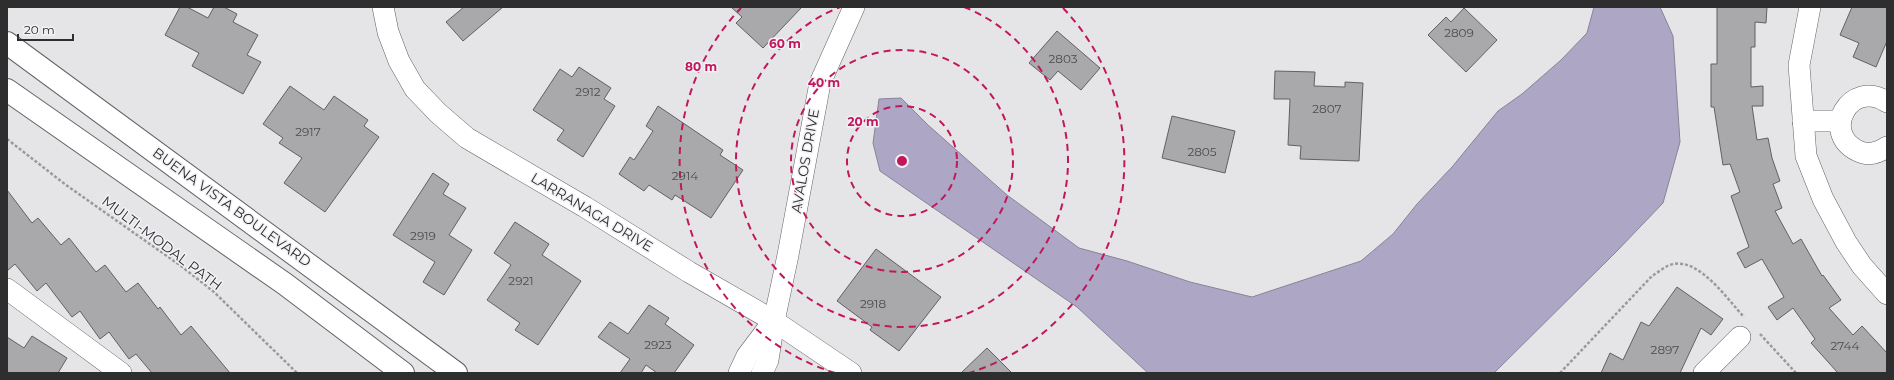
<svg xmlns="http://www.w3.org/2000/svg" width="1894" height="380" viewBox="0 0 1894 380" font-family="Montserrat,sans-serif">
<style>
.water{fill:#ada7c5;stroke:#878398}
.building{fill:#a9a9ac;stroke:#616063}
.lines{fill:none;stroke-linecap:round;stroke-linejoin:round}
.minor-casing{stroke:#626164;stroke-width:22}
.secondary-casing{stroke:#626164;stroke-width:24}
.path{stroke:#9a9a9c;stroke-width:2.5;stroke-dasharray:3 2;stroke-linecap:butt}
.minor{stroke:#fff;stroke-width:21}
.secondary{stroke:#fff;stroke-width:22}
.ring{fill:none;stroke:#c2185b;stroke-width:2;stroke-dasharray:7 5}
.labels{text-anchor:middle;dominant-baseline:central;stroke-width:3;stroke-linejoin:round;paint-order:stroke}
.number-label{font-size:12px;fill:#4d4d4e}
.street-label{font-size:14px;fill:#2e2e2f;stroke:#f2f2f6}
.centre{fill:#c2185b;stroke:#f2f2f6;stroke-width:2}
.ring-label{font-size:12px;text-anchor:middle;font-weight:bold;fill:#c2185b;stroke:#f2f2f6;stroke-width:3;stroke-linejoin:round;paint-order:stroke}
</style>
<rect width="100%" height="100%" fill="#e5e5e8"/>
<path class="water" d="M 1594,7 L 1660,7 L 1673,36 L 1680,142 L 1663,203 L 1616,252 L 1494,373 L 1148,373 L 1077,307 L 880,171 L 873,143 L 879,99 L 901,98 L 928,125 L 1007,195 L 1079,248 L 1127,261 L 1190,282 L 1252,297 L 1361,261 L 1393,234 L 1417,204 L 1452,167 L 1498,111 L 1522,94 L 1561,60 L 1587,33 Z"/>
<g class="building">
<path d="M 180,7 L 187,7 L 208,18 L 214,7 L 224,7 L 237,14 L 233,22 L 258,35 L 247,55 L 261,62 L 243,94 L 192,66 L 199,53 L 165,35 Z"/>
<path d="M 464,7 L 503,7 L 463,41 L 446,22 Z"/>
<path d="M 731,7 L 802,7 L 763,48 L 736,23 L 742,17 Z"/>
<path d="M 1717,7 L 1767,7 L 1766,23 L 1755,22 L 1755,47 L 1751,47 L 1751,87 L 1763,86 L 1763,106 L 1752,106 L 1757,140 L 1768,138 L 1772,158 L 1780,181 L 1773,184 L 1782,208 L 1775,211 L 1793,244 L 1801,239 L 1822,276 L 1823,275 L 1841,300 L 1829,308 L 1853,335 L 1862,326 L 1887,353 L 1887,373 L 1838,373 L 1811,343 L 1815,339 L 1793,308 L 1777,320 L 1768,307 L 1784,297 L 1762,259 L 1745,268 L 1737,253 L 1749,247 L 1731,196 L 1740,192 L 1730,164 L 1723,165 L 1714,107 L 1711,107 L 1711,64 L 1717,64 Z"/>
<path d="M 1852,7 L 1887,7 L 1887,41 L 1876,67 L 1853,57 L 1859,43 L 1840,35 Z"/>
<path d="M 1464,8 L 1497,40 L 1466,72 L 1428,35 L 1446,17 L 1451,22 Z"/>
<path d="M 1057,31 L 1100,68 L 1081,90 L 1058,71 L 1050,80 L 1029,63 Z"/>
<path d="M 579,67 L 611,88 L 604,99 L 615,106 L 583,157 L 557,140 L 564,130 L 533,110 L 560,69 L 572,77 Z"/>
<path d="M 1275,71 L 1315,72 L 1314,86 L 1345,87 L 1345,82 L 1363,83 L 1359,161 L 1300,159 L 1301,146 L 1288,145 L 1290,99 L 1274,99 Z"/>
<path d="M 290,86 L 324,110 L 334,96 L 368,120 L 364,126 L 379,137 L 325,212 L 284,183 L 302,158 L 279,143 L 283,138 L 263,124 Z"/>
<path d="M 658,106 L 723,150 L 720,155 L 743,170 L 711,218 L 675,195 L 672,200 L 649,185 L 644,191 L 619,174 L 630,157 L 634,160 L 653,131 L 646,126 Z"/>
<path d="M 1172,116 L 1235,131 L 1225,173 L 1162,158 Z"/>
<path d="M 433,173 L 449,184 L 443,194 L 466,208 L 449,235 L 472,250 L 444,295 L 423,282 L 435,262 L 393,235 Z"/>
<path d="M 7,190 L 32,223 L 38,218 L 61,245 L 69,238 L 96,272 L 105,265 L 126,292 L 138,283 L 158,309 L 160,307 L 181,335 L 191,326 L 230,373 L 152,373 L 136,354 L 129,359 L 109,332 L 100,339 L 80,311 L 72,317 L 46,283 L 37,291 L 15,264 L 7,271 Z"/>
<path d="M 515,222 L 549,244 L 542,255 L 581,281 L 538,345 L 515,330 L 520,323 L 487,300 L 511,265 L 494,253 Z"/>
<path d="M 876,249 L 941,297 L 899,351 L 870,330 L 872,327 L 837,301 Z"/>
<path d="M 1677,287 L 1723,319 L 1711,335 L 1701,328 L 1680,373 L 1601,373 L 1610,353 L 1623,360 L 1641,322 L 1649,326 Z"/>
<path d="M 649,305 L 669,318 L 665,324 L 694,345 L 674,373 L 657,373 L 646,365 L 641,373 L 620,373 L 630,359 L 598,337 L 610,322 L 628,334 Z"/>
<path d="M 32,336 L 67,358 L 58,373 L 7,373 L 7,337 L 24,348 Z"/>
<path d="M 987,348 L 1012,373 L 961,373 Z"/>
</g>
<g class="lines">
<g class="minor-casing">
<g id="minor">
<path d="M 383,7 L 388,32 L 399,61 L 415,89 L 438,113 L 467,138 L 585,207 L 689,272 L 774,321 L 851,373"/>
<path d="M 1810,7 L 1799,65 L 1806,156 L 1823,199 L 1846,242 L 1862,266 L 1887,294"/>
<path d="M 1887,102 C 1850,78 1820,133 1858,151 C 1868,156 1878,153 1887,147"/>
<path d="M 1803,121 L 1840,121"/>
<path d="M 7,289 L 121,373"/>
<path d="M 739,373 L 747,356 L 772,323"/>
<path d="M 762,373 L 768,360 L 774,321 L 788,255 L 820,83 L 854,7"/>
<path d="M 1704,373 L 1740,337"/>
</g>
</g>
<g class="secondary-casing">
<g id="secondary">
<path d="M 7,43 L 456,373"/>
<path d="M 7,90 L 285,284 L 403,373"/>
</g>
</g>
<g class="path">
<path d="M 7,139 L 66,185 L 181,266 L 214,292 L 297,373"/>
<path d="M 1760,334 L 1796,373"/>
<path d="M 1560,373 L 1652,276 C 1659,272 1666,265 1674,264 C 1700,259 1728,300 1744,317"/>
</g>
<use href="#minor" class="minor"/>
<use href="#secondary" class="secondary"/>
</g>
<g class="ring">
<circle cx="902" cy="161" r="55"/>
<circle cx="902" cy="161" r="111"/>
<path d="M964 7A166 166 0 1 1 840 7"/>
<path d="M835 373A222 222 0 0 1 741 8M1063 8A222 222 0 0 1 969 373"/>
</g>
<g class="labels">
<g class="number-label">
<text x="1459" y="32">2809</text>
<text x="1063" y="58">2803</text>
<text x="588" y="91">2912</text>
<text x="1327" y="108">2807</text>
<text x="308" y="131">2917</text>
<text x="1202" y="151">2805</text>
<text x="685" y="175">2914</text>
<text x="423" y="235">2919</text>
<text x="521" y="280">2921</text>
<text x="873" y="303">2918</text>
<text x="658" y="344">2923</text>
<text x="1845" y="345">2744</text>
<text x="1665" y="349">2897</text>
</g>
<g class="street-label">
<text transform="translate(805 161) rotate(-80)">AVALOS DRIVE</text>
<text transform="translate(232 207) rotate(36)">BUENA VISTA BOULEVARD</text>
<text transform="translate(592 212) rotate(31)">LARRANAGA DRIVE</text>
<text transform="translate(162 243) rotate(37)">MULTI-MODAL PATH</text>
</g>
</g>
<circle cx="902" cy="161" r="6" class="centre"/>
<g class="ring-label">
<text x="785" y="48">60 m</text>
<text x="701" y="71">80 m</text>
<text x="824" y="87">40 m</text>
<text x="863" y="126">20 m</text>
</g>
<rect width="1894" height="380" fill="none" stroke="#2e2e2f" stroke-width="16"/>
<path d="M18 34v6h55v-6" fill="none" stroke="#2e2e2f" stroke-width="2"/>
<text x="24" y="34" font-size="12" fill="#2e2e2f" stroke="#f2f2f6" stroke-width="3" paint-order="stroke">20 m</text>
</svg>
